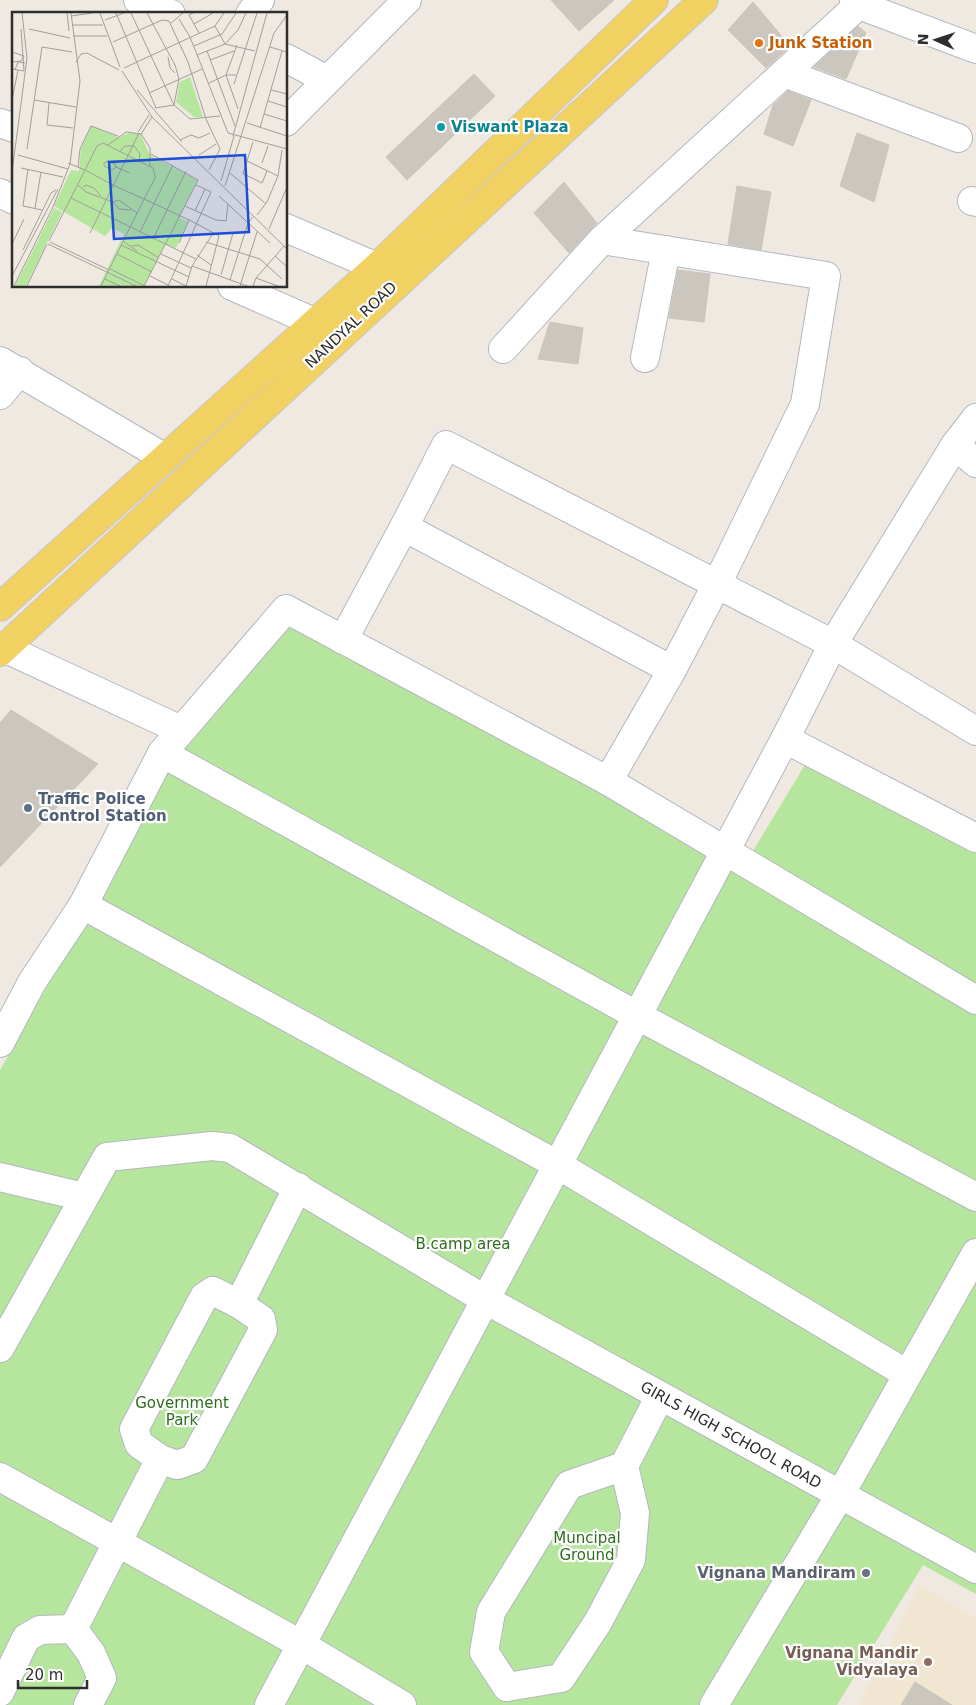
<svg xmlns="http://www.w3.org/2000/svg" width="976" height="1705" viewBox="0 0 976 1705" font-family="'DejaVu Sans',sans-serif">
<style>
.education{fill:#f0e6d1}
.green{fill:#b6e59e}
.building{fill:#cbc7bf;stroke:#cbc5ba}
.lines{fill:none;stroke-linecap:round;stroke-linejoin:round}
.minor-casing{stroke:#b4b7c1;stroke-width:30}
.major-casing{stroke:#c9c9c9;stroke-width:30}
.minor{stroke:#fff;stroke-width:28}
.major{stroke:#f2d163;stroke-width:28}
.food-dot{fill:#e8710a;stroke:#fff;stroke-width:2}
.culture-dot{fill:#0f9aa8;stroke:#fff;stroke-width:2}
.service-dot{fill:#5c6f8a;stroke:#fff;stroke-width:2}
.worship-dot{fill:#6b7280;stroke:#fff;stroke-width:2}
.education-dot{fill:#8d6e63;stroke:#fff;stroke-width:2}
.labels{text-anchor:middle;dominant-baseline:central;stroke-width:4.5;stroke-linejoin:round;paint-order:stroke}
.food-label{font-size:15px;font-weight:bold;fill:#c56008;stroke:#fff;text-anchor:start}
.culture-label{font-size:15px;font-weight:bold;fill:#0d838f;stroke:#fff;text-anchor:start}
.street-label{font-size:15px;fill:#2e2e2e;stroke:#fff}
.service-label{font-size:15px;font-weight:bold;fill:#4e5e75;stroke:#fff;text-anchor:start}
.park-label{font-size:15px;fill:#2c6e1b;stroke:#fff}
.worship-label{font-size:15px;font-weight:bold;fill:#5b616d;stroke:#fff;text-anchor:end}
.education-label{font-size:15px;font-weight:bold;fill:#785e54;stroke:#fff;text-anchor:end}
.inset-road{fill:none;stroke:#a29e99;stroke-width:1}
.view{fill:#1d4ed8;fill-opacity:0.15;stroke:#1d4ed8;stroke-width:2.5}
.inset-edge{fill:none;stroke:#2e2e2e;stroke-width:2.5}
</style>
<rect width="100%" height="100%" fill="#efe9e1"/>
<path class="education" d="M 920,1585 L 976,1619 L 976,1705 L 859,1705 Z"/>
<path class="green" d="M 287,620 L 742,869 L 805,765 L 976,852 L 976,1594 L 923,1565 L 837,1705 L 0,1705 L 0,1070 L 97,898 L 172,752 Z"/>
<g class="building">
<path d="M 551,0 L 614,0 L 579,31 Z"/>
<path d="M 753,2 L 790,46 L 766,68 L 728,30 Z"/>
<path d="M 858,26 L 866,33 L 846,79 L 814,67 Z"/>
<path d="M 474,74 L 495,96 L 407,180 L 386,157 Z"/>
<path d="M 788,91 L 811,100 L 793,146 L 764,134 L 773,105 Z"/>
<path d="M 857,133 L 889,145 L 874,202 L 840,186 Z"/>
<path d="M 564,182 L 597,223 L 569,253 L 534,213 Z"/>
<path d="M 737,186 L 771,192 L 761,250 L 728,244 Z"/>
<path d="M 678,270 L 710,274 L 704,322 L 669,318 Z"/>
<path d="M 550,322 L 583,328 L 578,364 L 538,359 Z"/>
<path d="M 11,710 L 98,764 L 0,867 L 0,723 Z"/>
<path d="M 915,1682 L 952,1705 L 901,1705 Z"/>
</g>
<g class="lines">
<g class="minor-casing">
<g id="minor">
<path d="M 138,0 L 171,14"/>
<path d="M 854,0 L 859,5 L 976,49"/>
<path d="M 250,14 L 260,0"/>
<path d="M 286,58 L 327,80"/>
<path d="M 784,73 L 958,138"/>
<path d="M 286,122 L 407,0"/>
<path d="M 0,123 L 14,128"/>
<path d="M 0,193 L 14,200"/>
<path d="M 972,201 L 976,202"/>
<path d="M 286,228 L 377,267"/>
<path d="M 602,240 L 826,276 L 805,404 L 717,584 L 672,670 L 608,781"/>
<path d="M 232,286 L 314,322"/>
<path d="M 503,349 L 602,240 L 864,0"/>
<path d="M 645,358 L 666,250"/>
<path d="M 0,361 L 165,458"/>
<path d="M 0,395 L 20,371"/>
<path d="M 955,445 L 976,463"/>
<path d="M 404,527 L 446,445 L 833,644 L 976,731"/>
<path d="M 343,640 L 404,527 L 672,670"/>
<path d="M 4,648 L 181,730"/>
<path d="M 785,739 L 976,838"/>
<path d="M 162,753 L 638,1016 L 976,1197"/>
<path d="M 83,905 L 558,1165 L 907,1374"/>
<path d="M 0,1043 L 32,982 L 83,905 L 162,753 L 286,609 L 608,781 L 976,1000"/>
<path d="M 0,1177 L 84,1197"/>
<path d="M 213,1291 L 239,1304 L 261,1319 L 263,1330 L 194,1459 L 177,1465 L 160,1459 L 139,1444 L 134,1429 L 204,1297 Z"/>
<path d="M 239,1304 L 298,1187"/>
<path d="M 0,1348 L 107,1157 L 212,1146 L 230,1148 L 486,1300 L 976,1569"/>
<path d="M 0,1477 L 302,1645 L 402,1705"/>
<path d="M 73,1629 L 160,1459"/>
<path d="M 73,1629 L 91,1653 L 102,1678 L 88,1705"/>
<path d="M 507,1687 L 561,1678 L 598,1622 L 631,1560 L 635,1513 L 624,1466 L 660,1396"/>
<path d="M 507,1687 L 484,1652 L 491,1612 L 569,1485 L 624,1466"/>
<path d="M 0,1692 L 26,1638 L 40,1630 L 73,1629"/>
<path d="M 269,1705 L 785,739 L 833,644 L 955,445 L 976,418"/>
<path d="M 714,1705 L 840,1495 L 976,1253"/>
</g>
</g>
<g class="major-casing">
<g id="major">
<path d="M 0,607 L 377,267 L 654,0"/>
<path d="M 0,652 L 704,0"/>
</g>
</g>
<use href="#minor" class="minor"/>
<use href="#major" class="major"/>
</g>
<circle class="food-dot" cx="759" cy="43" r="5"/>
<circle class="culture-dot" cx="441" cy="127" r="5"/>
<circle class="service-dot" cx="28" cy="808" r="5"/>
<circle class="worship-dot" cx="866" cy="1573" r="5"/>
<circle class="education-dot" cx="928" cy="1662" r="5"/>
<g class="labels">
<g class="food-label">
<text x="769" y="43">Junk Station</text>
</g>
<g class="culture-label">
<text x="451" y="127">Viswant Plaza</text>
</g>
<g class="street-label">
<text transform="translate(351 325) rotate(-43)">NANDYAL ROAD</text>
<text transform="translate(731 1435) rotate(29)">GIRLS HIGH SCHOOL ROAD</text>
</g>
<g class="service-label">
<text x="38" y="799">Traffic Police<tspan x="38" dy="17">Control Station</tspan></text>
</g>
<g class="park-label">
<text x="463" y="1244">B.camp area</text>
<text x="182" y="1403">Government<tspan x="182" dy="17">Park</tspan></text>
<text x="587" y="1538">Muncipal<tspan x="587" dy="17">Ground</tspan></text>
</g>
<g class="worship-label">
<text x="856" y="1573">Vignana Mandiram</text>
</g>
<g class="education-label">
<text x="918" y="1653">Vignana Mandir<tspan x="918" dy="17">Vidyalaya</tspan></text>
</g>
</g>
<g transform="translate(12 12)">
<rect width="275" height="275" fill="#efe9e1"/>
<path d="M 178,65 L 191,105 L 182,105 L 164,90 L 168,70 ZM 79,114 L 106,125 L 118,121 L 128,122 L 138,143 L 185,168 L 167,205 L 176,210 L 164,236 L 153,233 L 132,274 L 87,274 L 112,222 L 100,216 L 93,224 L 42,194 L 59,158 L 67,159 L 69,137 ZM 42,196 L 50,200 L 14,274 L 3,274 Z" fill="#b6e59e"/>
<path class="inset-road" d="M 55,1 L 57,19M 88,1 L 108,55M 104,1 L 144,96M 119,1 L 162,93M 135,1 L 163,53 L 167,67 L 162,93 L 178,107 L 208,104M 181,1 L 177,3 L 187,21M 59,4 L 80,1M 167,7 L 178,25 L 216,121 L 275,137M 93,8 L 112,1M 159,11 L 171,1M 182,12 L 201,1M 60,13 L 91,13M 203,14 L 213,32M 17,17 L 58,26M 61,24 L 95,24M 101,30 L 150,8 L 157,9 L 176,50 L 194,107 L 208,137 L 197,158M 213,32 L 226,18 L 234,1M 182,34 L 210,22 L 224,1M 258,35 L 275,40M 195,39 L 223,114M 0,40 L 12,44 L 9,49 L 0,50M 185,43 L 213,32 L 243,39M 156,45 L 158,56 L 163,61M 198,48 L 222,39M 64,50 L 69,42 L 75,41 L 107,58M 112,56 L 203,14 L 212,1M 0,57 L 12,59 L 9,17M 3,58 L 6,50 L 13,51M 110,59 L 140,105 L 275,237M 224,63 L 214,63 L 226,97M 197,71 L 214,63 L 225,33M 222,72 L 245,1M 125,78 L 170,130M 259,78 L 275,82M 137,81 L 190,57M 0,88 L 6,58M 22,88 L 64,95M 256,89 L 275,95M 37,91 L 35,113 L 61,116M 143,96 L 162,93M 252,102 L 275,109M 235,111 L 275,124M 248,116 L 270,39M 126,120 L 137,103M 129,122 L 140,105M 221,124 L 255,1M 168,128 L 179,123 L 187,126 L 198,121M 241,130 L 235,149 L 266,164M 96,133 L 114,120 L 129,122 L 138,136 L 138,154M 15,137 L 30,35 L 60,40M 108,139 L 113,134 L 122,134 L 128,142 L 127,149M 6,143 L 56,157M 187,143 L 204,132M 235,149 L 231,162 L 236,164 L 250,171 L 255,159M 250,151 L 256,134M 66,155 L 68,137 L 79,114 L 106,124M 104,155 L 100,158 L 92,154 L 92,151 L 96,149 L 103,152 L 104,155 L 118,161M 9,156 L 51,165M 16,157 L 11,194 L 30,198M 0,160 L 15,46 L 10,1M 218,161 L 254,192M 209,169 L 222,124M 66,173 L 74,180 L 101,190 L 107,197 L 119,198M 213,174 L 262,21 L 275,3M 71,175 L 74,173 L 82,176 L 89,184M 207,184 L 258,231M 59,186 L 184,247M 101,190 L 107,188 L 125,201M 173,194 L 204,208 L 214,209 L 216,192M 23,196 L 29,160M 183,199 L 193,177 L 184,173M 245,203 L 255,190 L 266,164 L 270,138M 257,217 L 275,175M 128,220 L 161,153M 78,221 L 127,121M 141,227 L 174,159M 37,229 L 73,158 L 56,151M 111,229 L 125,239M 38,230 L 97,258M 194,230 L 248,247 L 270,267M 167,231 L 177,208M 0,232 L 12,207M 36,232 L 124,274M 109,233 L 177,265M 120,234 L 126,233 L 147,246M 11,238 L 39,181 L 44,178M 105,242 L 140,260M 149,242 L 179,256M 185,243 L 199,253M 263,244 L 275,255M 180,254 L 235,274M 98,257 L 133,274M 209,263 L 221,221M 0,264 L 46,177M 138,264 L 156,273M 244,266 L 272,234M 93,267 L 108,274M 160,267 L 174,274M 218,268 L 236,211 L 242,204M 2,274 L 41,195 L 58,152 L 68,69 L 59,1M 15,274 L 35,232M 89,274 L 132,187 L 143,166 L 143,164 L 141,156 L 91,131 L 85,134 L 73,158 L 103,174 L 132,187 L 143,192 L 177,208 L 185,212 L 207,224 L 194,274M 132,274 L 186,168 L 139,142M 156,274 L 199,180 L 193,177M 174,274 L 180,254 L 202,220M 228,274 L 245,220M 241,274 L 244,266 L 266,274"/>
<path class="view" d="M 233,143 L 237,220 L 102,227 L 97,150 Z"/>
<rect width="275" height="275" class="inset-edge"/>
</g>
<g transform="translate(936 40) rotate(273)" stroke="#ffffff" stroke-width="4" paint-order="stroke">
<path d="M0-4L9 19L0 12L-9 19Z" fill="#2e2e2e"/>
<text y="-8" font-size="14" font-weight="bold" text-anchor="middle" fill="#2e2e2e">N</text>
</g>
<path d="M18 1680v8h69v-8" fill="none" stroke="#2e2e2e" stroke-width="2.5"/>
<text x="25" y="1680" font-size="15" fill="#2e2e2e" stroke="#ffffff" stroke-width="4" paint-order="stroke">20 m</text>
</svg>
